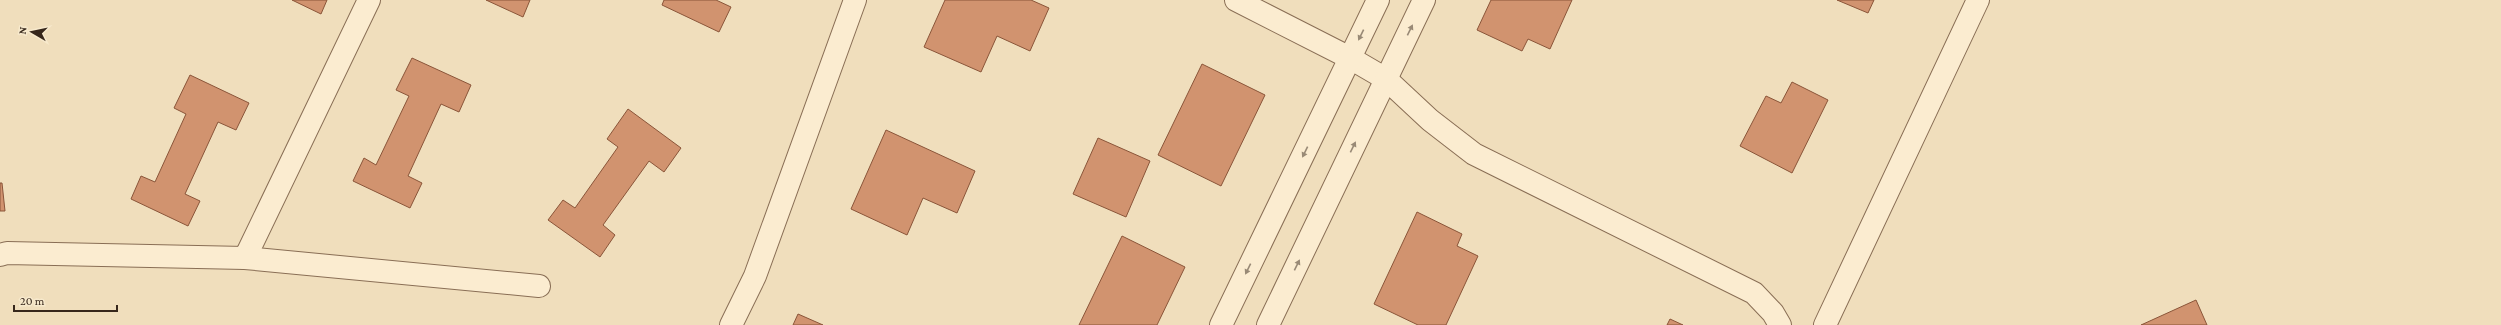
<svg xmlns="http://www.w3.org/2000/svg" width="2501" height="325" viewBox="0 0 2501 325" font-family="'Crimson Pro',serif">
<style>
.building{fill:#d1936f;stroke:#8a5539}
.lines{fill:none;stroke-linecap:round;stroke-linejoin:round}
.minor-casing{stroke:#896e55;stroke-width:24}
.minor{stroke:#fbecd0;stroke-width:22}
.oneway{fill:#998a76}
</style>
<rect width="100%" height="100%" fill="#f0debc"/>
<g class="building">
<path d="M 292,0 L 327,0 L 321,14 Z"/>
<path d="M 486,0 L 530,0 L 523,17 Z"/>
<path d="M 664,0 L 716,0 L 731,7 L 719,32 L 662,5 Z"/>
<path d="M 945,0 L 1031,0 L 1049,8 L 1030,51 L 997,36 L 981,72 L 924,47 Z"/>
<path d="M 1491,0 L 1572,0 L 1550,49 L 1528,39 L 1522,51 L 1477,30 Z"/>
<path d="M 1837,0 L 1874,0 L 1868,13 Z"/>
<path d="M 412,58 L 471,85 L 459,112 L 441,104 L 408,176 L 422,183 L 410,208 L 353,181 L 364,158 L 376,165 L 409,96 L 396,90 Z"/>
<path d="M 1202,64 L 1265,95 L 1221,186 L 1158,155 Z"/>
<path d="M 190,75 L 249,103 L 236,130 L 218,122 L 185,194 L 200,201 L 188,226 L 131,199 L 141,176 L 155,182 L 186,114 L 174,108 Z"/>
<path d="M 1792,82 L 1828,100 L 1792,173 L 1740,146 L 1766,96 L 1781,103 Z"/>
<path d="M 628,109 L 681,148 L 664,172 L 649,161 L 603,225 L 615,235 L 600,257 L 548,220 L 563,200 L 575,208 L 618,147 L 607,139 Z"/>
<path d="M 886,130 L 975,171 L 957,213 L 923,198 L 907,235 L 851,209 Z"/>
<path d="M 1098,138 L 1150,161 L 1126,217 L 1073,194 Z"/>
<path d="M 0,183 L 2,183 L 5,211 L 0,211 Z"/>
<path d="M 1417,212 L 1462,234 L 1457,246 L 1478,256 L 1446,325 L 1418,325 L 1374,304 Z"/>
<path d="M 1122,236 L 1185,267 L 1157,325 L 1079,325 Z"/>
<path d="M 2196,300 L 2207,325 L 2141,325 Z"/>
<path d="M 798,314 L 823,325 L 793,325 Z"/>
<path d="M 1670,319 L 1683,325 L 1667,325 Z"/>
</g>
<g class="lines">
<g class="minor-casing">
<g id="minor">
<path d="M 1236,0 L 1350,58 L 1386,79 L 1430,120 L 1474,154 L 1754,293 L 1773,313 L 1780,325"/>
<path d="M 0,255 L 7,253 L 245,258 L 369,0"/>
<path d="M 245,258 L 539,286"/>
<path d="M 731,325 L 755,276 L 855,0"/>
<path d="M 1221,325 L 1378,0"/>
<path d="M 1268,325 L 1424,0"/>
<path d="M 1825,325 L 1978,0"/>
</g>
</g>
<use href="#minor" class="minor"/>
</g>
<defs><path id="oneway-solid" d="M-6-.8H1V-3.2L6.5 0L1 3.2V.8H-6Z"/></defs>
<g class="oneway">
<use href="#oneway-solid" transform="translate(1410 30) rotate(-64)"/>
<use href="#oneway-solid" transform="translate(1361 35) rotate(116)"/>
<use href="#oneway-solid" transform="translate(1353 147) rotate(-64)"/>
<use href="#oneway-solid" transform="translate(1305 152) rotate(116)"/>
<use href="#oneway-solid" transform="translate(1297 265) rotate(-64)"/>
<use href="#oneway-solid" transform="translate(1248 269) rotate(116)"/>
</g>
<g transform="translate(32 32) rotate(279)" stroke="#f7e9cc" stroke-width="3" paint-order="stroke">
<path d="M0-3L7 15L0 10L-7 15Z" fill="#37271b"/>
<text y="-6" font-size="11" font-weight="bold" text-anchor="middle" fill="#37271b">N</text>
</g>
<path d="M14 305v6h103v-6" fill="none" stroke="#37271b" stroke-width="2"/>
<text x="20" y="305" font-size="12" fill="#37271b" stroke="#f7e9cc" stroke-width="3" paint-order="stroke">20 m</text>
</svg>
